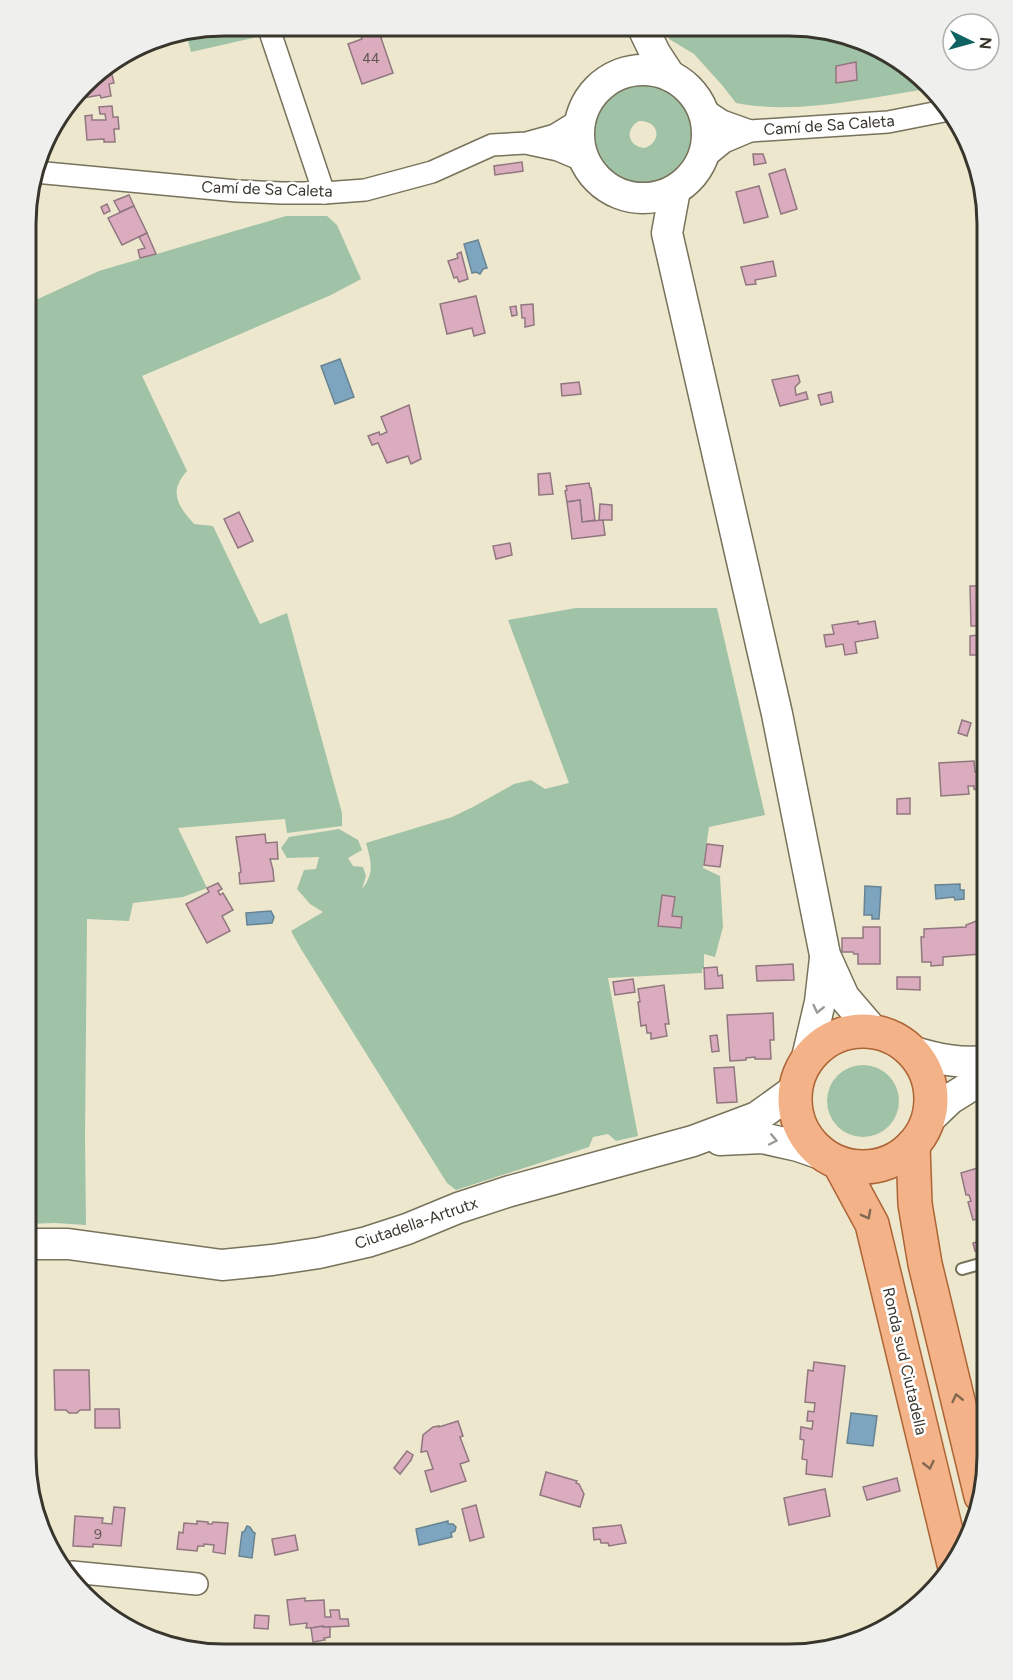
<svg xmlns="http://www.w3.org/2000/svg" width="1013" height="1680" viewBox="0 0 1013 1680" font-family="Figtree,sans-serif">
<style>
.green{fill:#a0c2a6;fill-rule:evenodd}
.water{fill:#7da5bf;stroke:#688493;stroke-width:1.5}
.building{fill:#daacbd;stroke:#917780;stroke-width:1.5}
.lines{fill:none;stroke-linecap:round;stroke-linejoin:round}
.lane-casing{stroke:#77725a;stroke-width:14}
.street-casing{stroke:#77725a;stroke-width:24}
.secondary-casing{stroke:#77725a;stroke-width:33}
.primary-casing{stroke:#ad6536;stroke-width:36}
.lane{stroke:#fff;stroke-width:10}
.street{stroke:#fff;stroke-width:21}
.secondary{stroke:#fff;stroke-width:30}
.primary{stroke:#f4b289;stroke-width:33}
.oneway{stroke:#9c9a96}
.oneway2{stroke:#836851}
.labels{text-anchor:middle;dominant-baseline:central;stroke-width:5;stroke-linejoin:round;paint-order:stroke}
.number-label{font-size:14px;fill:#605450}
.street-label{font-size:16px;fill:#38362c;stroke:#fff}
.rim{fill:none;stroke:#38362c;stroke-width:3}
</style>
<rect width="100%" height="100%" fill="#ece7cd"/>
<g class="green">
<path d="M 224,26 L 253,26 L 257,37 L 191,52 L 186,33 Z"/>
<path d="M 669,27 L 815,27 L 910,67 L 927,89 C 866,98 797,115 736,103 L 722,85 L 694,54 L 669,39 Z"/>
<path d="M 642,83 C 729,96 691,204 628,182 C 618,178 608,173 602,163 C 579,124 600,90 642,83 ZM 639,121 C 659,120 663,141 645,148 C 628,147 624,129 639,121 Z"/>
<path d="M 286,216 L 327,216 L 337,225 L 361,279 L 331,295 L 142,376 L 187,471 C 168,492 178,506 194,524 L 213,526 L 260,624 L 287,613 L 342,813 L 342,826 L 287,833 L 285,819 L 178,828 L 207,888 L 183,897 L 133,903 L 129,921 L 87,919 L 85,1138 L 86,1225 L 55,1223 L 26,1224 L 27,304 L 99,271 Z"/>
<path d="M 576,608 L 717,608 L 765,815 L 709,827 L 703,868 L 720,876 L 723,927 L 715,957 L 704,954 L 704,968 L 702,969 L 702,973 L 608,978 L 638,1136 L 616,1141 L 608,1134 L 593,1137 L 589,1147 L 456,1190 L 447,1183 L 301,949 L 291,931 L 323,912 L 310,904 L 297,889 L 304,870 L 316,869 L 319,857 L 287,858 L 281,848 L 289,837 L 339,829 L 358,840 L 362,850 L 348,858 L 353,866 L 363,867 L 366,876 L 362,889 C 375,873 371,861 366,843 L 452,817 L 473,807 L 514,784 L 531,780 L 545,789 L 569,783 L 508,620 Z"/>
<circle cx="863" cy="1101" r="36"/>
</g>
<g class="water">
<path d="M 478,240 L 487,268 L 483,269 L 480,274 L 476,272 L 472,273 L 464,244 Z"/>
<path d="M 340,359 L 354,397 L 335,404 L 321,366 Z"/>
<path d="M 960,884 L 960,890 L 964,890 L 964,899 L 955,900 L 954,897 L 936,899 L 935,885 Z"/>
<path d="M 865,886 L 881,887 L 879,919 L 872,919 L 872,915 L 864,915 Z"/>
<path d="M 271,911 L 274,917 L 272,923 L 247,925 L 246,913 Z"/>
<path d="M 851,1413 L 877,1416 L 873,1446 L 847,1443 Z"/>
<path d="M 448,1521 L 448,1524 L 453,1524 L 456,1527 L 455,1531 L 451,1533 L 452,1537 L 419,1545 L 416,1529 Z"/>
<path d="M 247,1526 L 250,1527 L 253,1532 L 255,1533 L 252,1558 L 239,1556 L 242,1532 L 244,1532 Z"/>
</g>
<g class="building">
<path d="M 378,29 L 393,73 L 362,84 L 348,44 L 362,39 L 361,35 Z"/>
<path d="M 856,62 L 857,80 L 836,83 L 836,66 Z"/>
<path d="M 106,67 L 107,72 L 111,71 L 114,83 L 109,84 L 111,96 L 101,98 L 100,95 L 83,98 L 82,90 L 92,76 L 100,75 L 99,71 Z"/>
<path d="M 112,106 L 113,117 L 118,117 L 119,129 L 114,129 L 115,142 L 104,142 L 104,139 L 87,140 L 85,116 L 92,115 L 92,120 L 106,120 L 105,114 L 100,114 L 99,107 Z"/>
<path d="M 753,154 L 763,154 L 766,163 L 754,165 Z"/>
<path d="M 522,162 L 523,171 L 495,175 L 494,166 Z"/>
<path d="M 785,169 L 797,209 L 781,214 L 769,174 Z"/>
<path d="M 759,186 L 768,217 L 744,223 L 736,192 Z"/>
<path d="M 129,195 L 134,206 L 120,212 L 114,201 Z"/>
<path d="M 107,204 L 110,211 L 104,214 L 101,207 Z"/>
<path d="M 134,206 L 147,233 L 122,245 L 108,218 Z"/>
<path d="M 147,233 L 156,254 L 140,258 L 138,250 L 145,248 L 139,237 Z"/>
<path d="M 461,252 L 468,279 L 459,282 L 457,277 L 454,278 L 448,261 L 458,258 L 457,254 Z"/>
<path d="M 773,261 L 776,276 L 755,280 L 756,284 L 746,285 L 741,267 Z"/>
<path d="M 476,296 L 485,333 L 474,336 L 472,328 L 447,334 L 440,304 Z"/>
<path d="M 533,304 L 534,325 L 525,327 L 525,318 L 522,318 L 521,305 Z"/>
<path d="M 516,306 L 517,315 L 512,316 L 510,307 Z"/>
<path d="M 798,375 L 800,382 L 795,387 L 796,395 L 806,392 L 808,399 L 780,406 L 772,380 Z"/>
<path d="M 579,382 L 581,394 L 562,396 L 561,384 Z"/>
<path d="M 831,392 L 833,402 L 821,405 L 818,395 Z"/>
<path d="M 409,405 L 421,459 L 411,464 L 408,456 L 387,463 L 378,443 L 372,445 L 368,436 L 379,432 L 380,435 L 387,432 L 381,417 Z"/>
<path d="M 550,473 L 553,494 L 539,495 L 538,474 Z"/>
<path d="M 589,483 L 590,488 L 591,488 L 595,520 L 582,522 L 580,500 L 567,502 L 565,491 L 567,490 L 566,486 Z"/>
<path d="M 580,500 L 582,522 L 603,520 L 605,535 L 572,539 L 567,502 Z"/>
<path d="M 600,504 L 612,505 L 612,520 L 599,520 Z"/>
<path d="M 239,512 L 253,541 L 238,548 L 224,519 Z"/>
<path d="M 510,543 L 512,555 L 496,559 L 493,546 Z"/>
<path d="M 970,586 L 987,586 L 987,626 L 971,626 Z"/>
<path d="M 858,621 L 858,624 L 875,621 L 878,638 L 855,642 L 857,653 L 845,655 L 843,644 L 826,647 L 824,635 L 834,634 L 832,625 Z"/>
<path d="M 978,635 L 978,655 L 970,655 L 970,636 Z"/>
<path d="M 962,720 L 971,723 L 967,736 L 958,733 Z"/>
<path d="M 974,761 L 975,772 L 987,771 L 987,788 L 979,791 L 974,789 L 974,786 L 968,786 L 969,794 L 941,796 L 939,763 Z"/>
<path d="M 910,798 L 910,814 L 897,814 L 897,799 Z"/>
<path d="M 265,834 L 266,843 L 277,842 L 278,859 L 270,859 L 273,870 L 274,881 L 240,884 L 239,873 L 241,872 L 236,837 Z"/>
<path d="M 707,844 L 723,846 L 720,867 L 704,865 Z"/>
<path d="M 218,883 L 222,889 L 218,891 L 220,895 L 223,893 L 233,910 L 222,916 L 230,931 L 207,943 L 186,904 L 209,892 L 207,888 Z"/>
<path d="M 662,895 L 675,897 L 672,916 L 682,917 L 681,928 L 658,926 Z"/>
<path d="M 979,920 L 979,935 L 983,935 L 983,944 L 980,944 L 981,954 L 943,957 L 943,965 L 931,966 L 931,962 L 922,962 L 921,937 L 924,937 L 924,929 L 966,927 L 966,925 Z"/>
<path d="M 863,927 L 880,927 L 880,964 L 858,964 L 858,954 L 854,954 L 853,952 L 842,952 L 842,938 L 863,938 Z"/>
<path d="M 793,964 L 794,980 L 757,981 L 756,966 Z"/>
<path d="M 717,967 L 718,976 L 722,975 L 723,988 L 705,989 L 704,968 Z"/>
<path d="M 897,977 L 920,977 L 920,990 L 897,989 Z"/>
<path d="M 633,979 L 635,992 L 615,995 L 613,982 Z"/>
<path d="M 664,985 L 669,1024 L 665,1024 L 667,1036 L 651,1039 L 651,1033 L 647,1033 L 646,1025 L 641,1026 L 638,1002 L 640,1002 L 638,989 Z"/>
<path d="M 773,1013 L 774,1040 L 770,1040 L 771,1059 L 755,1059 L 755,1057 L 746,1058 L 746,1060 L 730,1061 L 727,1015 Z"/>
<path d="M 717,1035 L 719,1051 L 712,1052 L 710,1036 Z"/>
<path d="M 734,1067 L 737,1102 L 717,1103 L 714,1068 Z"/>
<path d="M 987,1165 L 987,1197 L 980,1199 L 982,1206 L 987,1205 L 987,1216 L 973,1220 L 968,1202 L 971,1201 L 969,1195 L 966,1195 L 961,1173 Z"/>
<path d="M 985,1240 L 986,1247 L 975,1251 L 973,1243 Z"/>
<path d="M 814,1362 L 845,1366 L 832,1477 L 806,1474 L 807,1460 L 802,1459 L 804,1440 L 800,1439 L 801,1427 L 812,1429 L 813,1421 L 807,1421 L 808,1411 L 814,1412 L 815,1403 L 805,1402 L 808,1370 L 813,1371 Z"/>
<path d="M 54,1370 L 89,1370 L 90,1410 L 80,1410 L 77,1413 L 69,1413 L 66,1410 L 55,1410 Z"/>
<path d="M 95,1409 L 119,1409 L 120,1428 L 95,1428 Z"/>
<path d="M 458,1421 L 463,1436 L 460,1437 L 469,1461 L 460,1464 L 466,1481 L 431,1492 L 425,1471 L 433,1469 L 427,1451 L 421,1452 L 423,1435 L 433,1427 L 439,1426 L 439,1427 Z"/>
<path d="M 407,1451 L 413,1455 L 411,1460 L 400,1474 L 394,1468 Z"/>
<path d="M 26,1454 L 30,1454 L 31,1474 L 29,1474 Z"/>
<path d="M 546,1472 L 577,1481 L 576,1483 L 579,1484 L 584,1494 L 580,1507 L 540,1495 Z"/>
<path d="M 897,1478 L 900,1491 L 867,1500 L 863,1487 Z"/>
<path d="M 825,1489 L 830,1516 L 789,1525 L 784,1498 Z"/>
<path d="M 476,1505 L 484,1537 L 470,1541 L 462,1509 Z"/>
<path d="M 114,1507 L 125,1508 L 121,1546 L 93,1544 L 93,1547 L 73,1546 L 75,1516 L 103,1518 L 102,1523 L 112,1524 Z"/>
<path d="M 197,1521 L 208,1522 L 208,1524 L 212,1524 L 213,1522 L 228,1523 L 225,1554 L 213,1552 L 214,1545 L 204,1544 L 204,1546 L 198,1546 L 197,1551 L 177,1549 L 179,1532 L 183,1533 L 184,1523 L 197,1524 Z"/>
<path d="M 621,1525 L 626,1543 L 609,1546 L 608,1543 L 601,1543 L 600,1539 L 594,1540 L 593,1528 Z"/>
<path d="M 295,1535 L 298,1550 L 275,1555 L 272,1539 Z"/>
<path d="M 305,1598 L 305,1601 L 324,1600 L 325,1617 L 331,1617 L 330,1610 L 339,1610 L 340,1619 L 348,1619 L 349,1626 L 306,1628 L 307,1623 L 290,1625 L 287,1600 Z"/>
<path d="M 255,1615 L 269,1616 L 268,1629 L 254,1628 Z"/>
<path d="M 323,1626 L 323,1627 L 330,1627 L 330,1637 L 324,1638 L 325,1640 L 313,1642 L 311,1628 Z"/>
<path d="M 236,1646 L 236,1649 L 244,1648 L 244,1653 L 221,1653 L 221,1648 Z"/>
</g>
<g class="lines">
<g class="lane-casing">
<path id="lane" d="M 962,1269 L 987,1262"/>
</g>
<g class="street-casing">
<g id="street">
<path d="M 268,26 L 324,193"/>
<path d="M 701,107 L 722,121 L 750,131 L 888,122 L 944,111"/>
<path d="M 530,144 L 558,150 L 584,161"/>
<path d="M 701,161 L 724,142 L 750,131"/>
<path d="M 35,172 L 237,191 L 282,193 L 324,193 L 365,190 L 432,172 L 492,145 L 526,143 L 555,135 L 581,119"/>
<path d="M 72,1572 L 197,1584"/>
</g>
</g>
<g class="secondary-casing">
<g id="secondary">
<path d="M 644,30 L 655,53 L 670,76"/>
<circle cx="643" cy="134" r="64"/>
<path d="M 675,190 L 667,233 L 777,714 L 825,955 L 844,997 L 874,1032"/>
<path d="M 911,1051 C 937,1059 960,1064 987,1061"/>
<path d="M 806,1062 L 820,1002 L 825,958"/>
<path d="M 927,1121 L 950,1099 L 987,1076"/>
<path d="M 720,1140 L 762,1138 L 798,1146 L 824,1155"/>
<path d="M 26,1244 L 68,1244 L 222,1265 L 272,1260 L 319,1253 L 367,1242 L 407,1229 L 458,1208 L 510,1191 L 693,1141 L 757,1117 L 796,1089"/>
</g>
</g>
<g class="primary-casing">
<g id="primary">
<circle cx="863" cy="1099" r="68"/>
<path d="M 913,1145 L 915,1204 L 925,1264 L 981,1496"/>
<path d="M 839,1163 L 872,1224 L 954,1564"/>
</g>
</g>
<use href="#lane" class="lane"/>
<use href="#street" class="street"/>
<use href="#secondary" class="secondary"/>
<use href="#primary" class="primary"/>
</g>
<defs><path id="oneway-chevron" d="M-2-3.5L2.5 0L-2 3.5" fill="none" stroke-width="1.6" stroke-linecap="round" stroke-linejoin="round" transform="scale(1.5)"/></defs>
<g class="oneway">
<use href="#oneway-chevron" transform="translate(818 1009) rotate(103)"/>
<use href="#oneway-chevron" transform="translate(773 1140) rotate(12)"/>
</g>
<g class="oneway2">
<use href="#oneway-chevron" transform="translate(867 1215) rotate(62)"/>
<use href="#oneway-chevron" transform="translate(957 1398) rotate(-103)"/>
<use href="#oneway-chevron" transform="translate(929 1465) rotate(77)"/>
</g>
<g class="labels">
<g class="number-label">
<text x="371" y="58">44</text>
<text x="98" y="1534">9</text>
</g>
<g class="street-label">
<text transform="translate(829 125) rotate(-4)">Camí de Sa Caleta</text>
<text transform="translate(267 189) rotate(2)">Camí de Sa Caleta</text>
<text transform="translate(416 1223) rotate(-19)">Ciutadella-Artrutx</text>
<text transform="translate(905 1361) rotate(77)">Ronda sud Ciutadella</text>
</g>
</g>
<path d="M0 0H1013V1680H0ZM224 36H789A188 188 0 0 1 977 224V1456A188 188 0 0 1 789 1644H224A188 188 0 0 1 36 1456V224A188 188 0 0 1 224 36Z" fill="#efefee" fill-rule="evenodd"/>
<path class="rim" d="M224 36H789A188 188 0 0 1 977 224V1456A188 188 0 0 1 789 1644H224A188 188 0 0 1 36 1456V224A188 188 0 0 1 224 36Z"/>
<g transform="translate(971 42) rotate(95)"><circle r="28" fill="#ffffff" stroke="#afafab" stroke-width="1.5"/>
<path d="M0-4.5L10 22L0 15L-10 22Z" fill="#106263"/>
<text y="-9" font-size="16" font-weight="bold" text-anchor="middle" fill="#38362c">N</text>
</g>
</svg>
